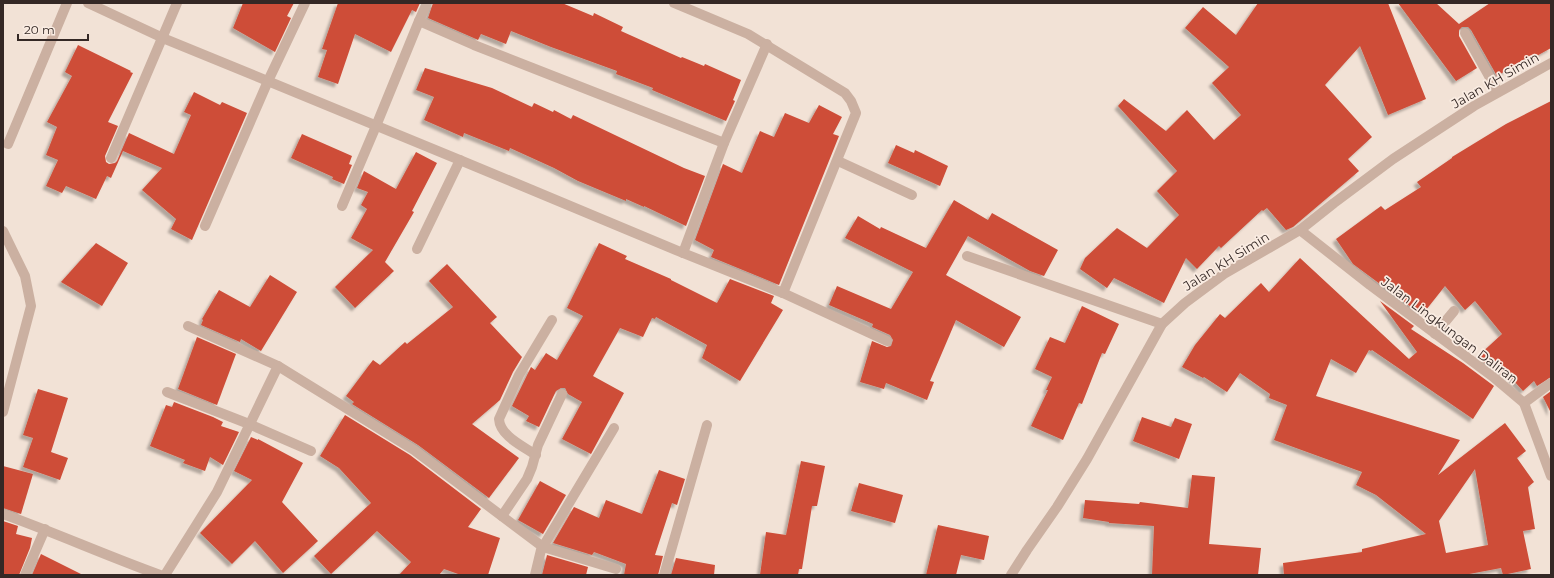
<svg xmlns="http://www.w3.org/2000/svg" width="1554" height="578" viewBox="0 0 1554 578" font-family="Montserrat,sans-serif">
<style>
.building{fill:#ce4d38;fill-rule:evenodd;filter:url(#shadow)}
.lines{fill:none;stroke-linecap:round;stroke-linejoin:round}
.service{stroke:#cbb0a1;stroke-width:10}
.minor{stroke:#cbb0a1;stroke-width:10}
.tertiary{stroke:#cbb0a1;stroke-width:10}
.labels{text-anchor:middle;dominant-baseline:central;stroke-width:3.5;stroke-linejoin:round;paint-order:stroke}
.street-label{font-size:13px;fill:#342825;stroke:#faece2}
</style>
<defs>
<filter id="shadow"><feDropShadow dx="-3.5" dy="3.5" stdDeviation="1" flood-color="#0004"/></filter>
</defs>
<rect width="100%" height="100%" fill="#f2e2d6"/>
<g class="building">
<path d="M 243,3 L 294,3 L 287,16 L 291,18 L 275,52 L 233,28 Z"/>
<path d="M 338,3 L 420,3 L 416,12 L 412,10 L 391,52 L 355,34 L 338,84 L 318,77 L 327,50 L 322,49 Z"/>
<path d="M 433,3 L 562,3 L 593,16 L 594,13 L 623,27 L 621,31 L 681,58 L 682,57 L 704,66 L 705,64 L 741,80 L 733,100 L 735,101 L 726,121 L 652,90 L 653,88 L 616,74 L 617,71 L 551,47 L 511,31 L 506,44 L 481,34 L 478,40 L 476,39 L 428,18 Z"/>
<path d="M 1258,3 L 1388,3 L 1426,99 L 1388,115 L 1360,46 L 1325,85 L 1372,137 L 1348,159 L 1359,171 L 1293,227 L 1286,230 L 1267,208 L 1263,211 L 1262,210 L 1221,248 L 1219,246 L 1197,269 L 1186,258 L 1164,303 L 1114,278 L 1107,288 L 1080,269 L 1085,258 L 1117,228 L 1147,248 L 1179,215 L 1157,191 L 1177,171 L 1118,106 L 1124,99 L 1166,131 L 1187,110 L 1214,140 L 1241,115 L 1212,83 L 1229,67 L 1185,28 L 1203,7 L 1236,35 Z"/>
<path d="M 1398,3 L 1436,3 L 1459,24 L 1490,3 L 1551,3 L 1551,48 L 1533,58 L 1531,55 L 1497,76 L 1471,30 L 1468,27 L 1462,27 L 1459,30 L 1459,36 L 1477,68 L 1456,81 Z"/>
<path d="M 78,45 L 131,71 L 130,72 L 133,73 L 108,122 L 118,126 L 105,156 L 106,162 L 109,164 L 115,163 L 117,161 L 129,133 L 174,154 L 191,115 L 184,112 L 194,92 L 220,105 L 222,102 L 247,113 L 192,240 L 171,229 L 176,219 L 142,190 L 162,168 L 123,151 L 111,178 L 107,176 L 96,199 L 66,186 L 62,193 L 46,186 L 58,160 L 46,155 L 57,127 L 47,122 L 72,76 L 65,72 Z"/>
<path d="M 425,68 L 492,88 L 532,107 L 534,103 L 553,112 L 554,110 L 571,119 L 573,115 L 684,168 L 705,176 L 686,226 L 644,206 L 644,207 L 626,199 L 626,201 L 578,181 L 554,168 L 510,148 L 509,151 L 464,133 L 463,137 L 424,120 L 434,97 L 416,90 Z"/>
<path d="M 1551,101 L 1551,377 L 1537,386 L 1534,381 L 1523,391 L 1504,370 L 1501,375 L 1477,357 L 1502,334 L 1475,301 L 1465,310 L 1445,286 L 1422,315 L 1353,264 L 1336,239 L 1381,206 L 1385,210 L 1421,187 L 1417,182 L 1452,158 L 1452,157 L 1506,124 Z"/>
<path d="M 819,105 L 842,117 L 833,134 L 839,136 L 779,285 L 711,257 L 714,250 L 695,240 L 723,164 L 742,173 L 760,131 L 774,137 L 785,113 L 809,123 Z"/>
<path d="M 302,134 L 352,156 L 349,164 L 352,165 L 344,184 L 332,179 L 333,177 L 291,158 Z"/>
<path d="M 896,145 L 914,153 L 915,150 L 948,166 L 940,186 L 888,163 Z"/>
<path d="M 416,152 L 437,163 L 412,211 L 414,212 L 385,262 L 394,271 L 355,308 L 335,287 L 373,250 L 351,238 L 367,209 L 361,205 L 368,192 L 357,188 L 364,171 L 396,189 Z"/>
<path d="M 954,200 L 988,220 L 992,213 L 1058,250 L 1044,276 L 1030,271 L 968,236 L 946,275 L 1021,317 L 1004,347 L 956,320 L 930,381 L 934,382 L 927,400 L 886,383 L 884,389 L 860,382 L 872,341 L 887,347 L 891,346 L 893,340 L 890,335 L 872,327 L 873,324 L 829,305 L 837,286 L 891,309 L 913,272 L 845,238 L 858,216 L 880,229 L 881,227 L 926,248 Z"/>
<path d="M 96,243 L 128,263 L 102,306 L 61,282 Z"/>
<path d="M 599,243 L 627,256 L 625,259 L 671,279 L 671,280 L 717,303 L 730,279 L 774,296 L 771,303 L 783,310 L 740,381 L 702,358 L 707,345 L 656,317 L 655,319 L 652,318 L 643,337 L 620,328 L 593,376 L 624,393 L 591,454 L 562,439 L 582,402 L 568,394 L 565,388 L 561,388 L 556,391 L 539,427 L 526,421 L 529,416 L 512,406 L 531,367 L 535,370 L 546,353 L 557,360 L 583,316 L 567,308 Z"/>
<path d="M 1300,258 L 1409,359 L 1417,352 L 1380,301 L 1414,326 L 1411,329 L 1463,363 L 1494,386 L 1473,419 L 1372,350 L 1371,351 L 1369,350 L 1356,373 L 1331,359 L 1316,396 L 1460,440 L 1438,475 L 1505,423 L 1526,451 L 1517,458 L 1534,482 L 1528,487 L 1535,529 L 1523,531 L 1531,569 L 1503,575 L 1501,568 L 1464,575 L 1284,575 L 1283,563 L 1362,552 L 1362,549 L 1426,534 L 1376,495 L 1356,485 L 1362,472 L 1274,440 L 1287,405 L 1269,398 L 1270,394 L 1240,373 L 1227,392 L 1204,377 L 1203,378 L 1182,367 L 1195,345 L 1220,314 L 1225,318 L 1261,283 L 1269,292 ZM 1475,469 L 1488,545 L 1446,553 L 1439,521 Z"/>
<path d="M 447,264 L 497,317 L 490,323 L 522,357 L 513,372 L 500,400 L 472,424 L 519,458 L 489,498 L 418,445 L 352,404 L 354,402 L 346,396 L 373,360 L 380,365 L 405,342 L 407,344 L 453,307 L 429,281 Z"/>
<path d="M 270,275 L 297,292 L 261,351 L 241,339 L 240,342 L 201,325 L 203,320 L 202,319 L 219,290 L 250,307 Z"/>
<path d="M 1082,306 L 1119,324 L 1105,354 L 1102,353 L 1082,404 L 1079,403 L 1063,440 L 1031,426 L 1048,390 L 1046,390 L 1052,377 L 1035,369 L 1050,337 L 1065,343 Z"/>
<path d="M 197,337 L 236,354 L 217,405 L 178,389 Z"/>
<path d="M 38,389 L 68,398 L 51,452 L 68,458 L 60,480 L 23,467 L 33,438 L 23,435 Z"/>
<path d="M 1551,391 L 1551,413 L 1543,397 Z"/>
<path d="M 174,402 L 213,417 L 223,422 L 221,426 L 239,432 L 223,465 L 210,457 L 205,471 L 183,463 L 185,460 L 150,446 L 166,405 L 172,407 Z"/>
<path d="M 345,415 L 410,455 L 481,509 L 468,527 L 500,538 L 488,575 L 461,575 L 444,569 L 439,575 L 399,575 L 411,562 L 377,531 L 331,574 L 314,556 L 371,503 L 339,468 L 320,456 Z"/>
<path d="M 1142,417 L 1171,427 L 1175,418 L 1192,424 L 1179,459 L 1133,441 Z"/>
<path d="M 251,437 L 258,440 L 258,439 L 303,463 L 282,502 L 318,541 L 283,573 L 255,541 L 232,564 L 200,533 L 252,480 L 234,471 Z"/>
<path d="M 801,461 L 825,466 L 817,506 L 812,506 L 802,569 L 799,569 L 798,575 L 760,575 L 766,532 L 786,535 Z"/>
<path d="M 3,466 L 33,474 L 21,514 L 3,508 Z"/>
<path d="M 659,470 L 685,479 L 677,505 L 672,503 L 655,555 L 663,556 L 658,575 L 624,575 L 626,564 L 594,552 L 592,555 L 553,543 L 574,507 L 599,518 L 606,500 L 642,514 Z"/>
<path d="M 1192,475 L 1215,477 L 1209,544 L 1261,548 L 1258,575 L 1152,575 L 1154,526 L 1109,523 L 1109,522 L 1083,518 L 1085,500 L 1139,504 L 1140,502 L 1188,508 Z"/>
<path d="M 540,481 L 566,495 L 543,534 L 518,520 Z"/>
<path d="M 859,483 L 903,495 L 895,523 L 851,511 Z"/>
<path d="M 3,521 L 18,526 L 16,534 L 32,538 L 30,548 L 19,575 L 3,575 Z"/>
<path d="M 938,525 L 989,536 L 984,560 L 961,555 L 956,575 L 926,575 Z"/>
<path d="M 41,554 L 83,575 L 32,575 Z"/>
<path d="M 547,555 L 588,567 L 586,575 L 542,575 Z"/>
<path d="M 676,558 L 715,565 L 714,575 L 671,575 Z"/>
</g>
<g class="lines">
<g class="service">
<path d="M 1465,33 L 1498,92"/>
<path d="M 967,256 L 1162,324"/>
<path d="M 1435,334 L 1454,311"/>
</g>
<g class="minor">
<path d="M 88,3 L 163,38 L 460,160 L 683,253 L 783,293 L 887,341"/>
<path d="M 674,3 L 748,34 L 845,93 L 851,101 L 856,113 L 783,293"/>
<path d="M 419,21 L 427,3"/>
<path d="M 8,144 L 67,3"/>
<path d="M 111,158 L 177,3"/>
<path d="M 838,161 L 912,195"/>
<path d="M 342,206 L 376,126 L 419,21 L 474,45 L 724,143"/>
<path d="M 205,226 L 268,81 L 305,3"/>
<path d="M 1300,230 L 1370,285 L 1492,376 L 1524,403 L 1551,476"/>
<path d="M 3,231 L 25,276 L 31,306 L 3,412"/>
<path d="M 417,249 L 460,160"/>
<path d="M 683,253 L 724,143 L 767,44"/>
<path d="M 188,326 L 278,366 L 414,450 L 543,547 L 616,569"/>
<path d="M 167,392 L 249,424 L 311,451"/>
<path d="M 1524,403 L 1551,383"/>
<path d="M 536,455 C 523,446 500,436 499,419 L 519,375 L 552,320"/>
<path d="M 3,514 C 56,533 107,556 160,575"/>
<path d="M 502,516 L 527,479 L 532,467 L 538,445 L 562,394"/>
<path d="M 25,575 L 45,529"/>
<path d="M 165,575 L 217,492 L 278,366"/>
<path d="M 535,575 L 541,550 L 614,428"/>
<path d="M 664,575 L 707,425"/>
</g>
<path class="tertiary" d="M 1011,575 L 1027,550 L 1057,507 L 1087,459 L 1162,324 L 1185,303 L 1224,274 L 1300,230 L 1334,203 L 1393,159 L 1474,106 L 1551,63"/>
</g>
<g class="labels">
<g class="street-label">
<text transform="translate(1495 80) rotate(-30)">Jalan KH Simin</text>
<text transform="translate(1226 261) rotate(-32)">Jalan KH Simin</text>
<text transform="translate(1450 330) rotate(37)">Jalan Lingkungan Daliran</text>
</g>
</g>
<rect width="1554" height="578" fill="none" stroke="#342825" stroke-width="8"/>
<path d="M18 34v6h70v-6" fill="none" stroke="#342825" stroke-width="2"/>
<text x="24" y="34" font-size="12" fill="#342825" stroke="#faece2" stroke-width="3" paint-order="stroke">20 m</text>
</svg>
